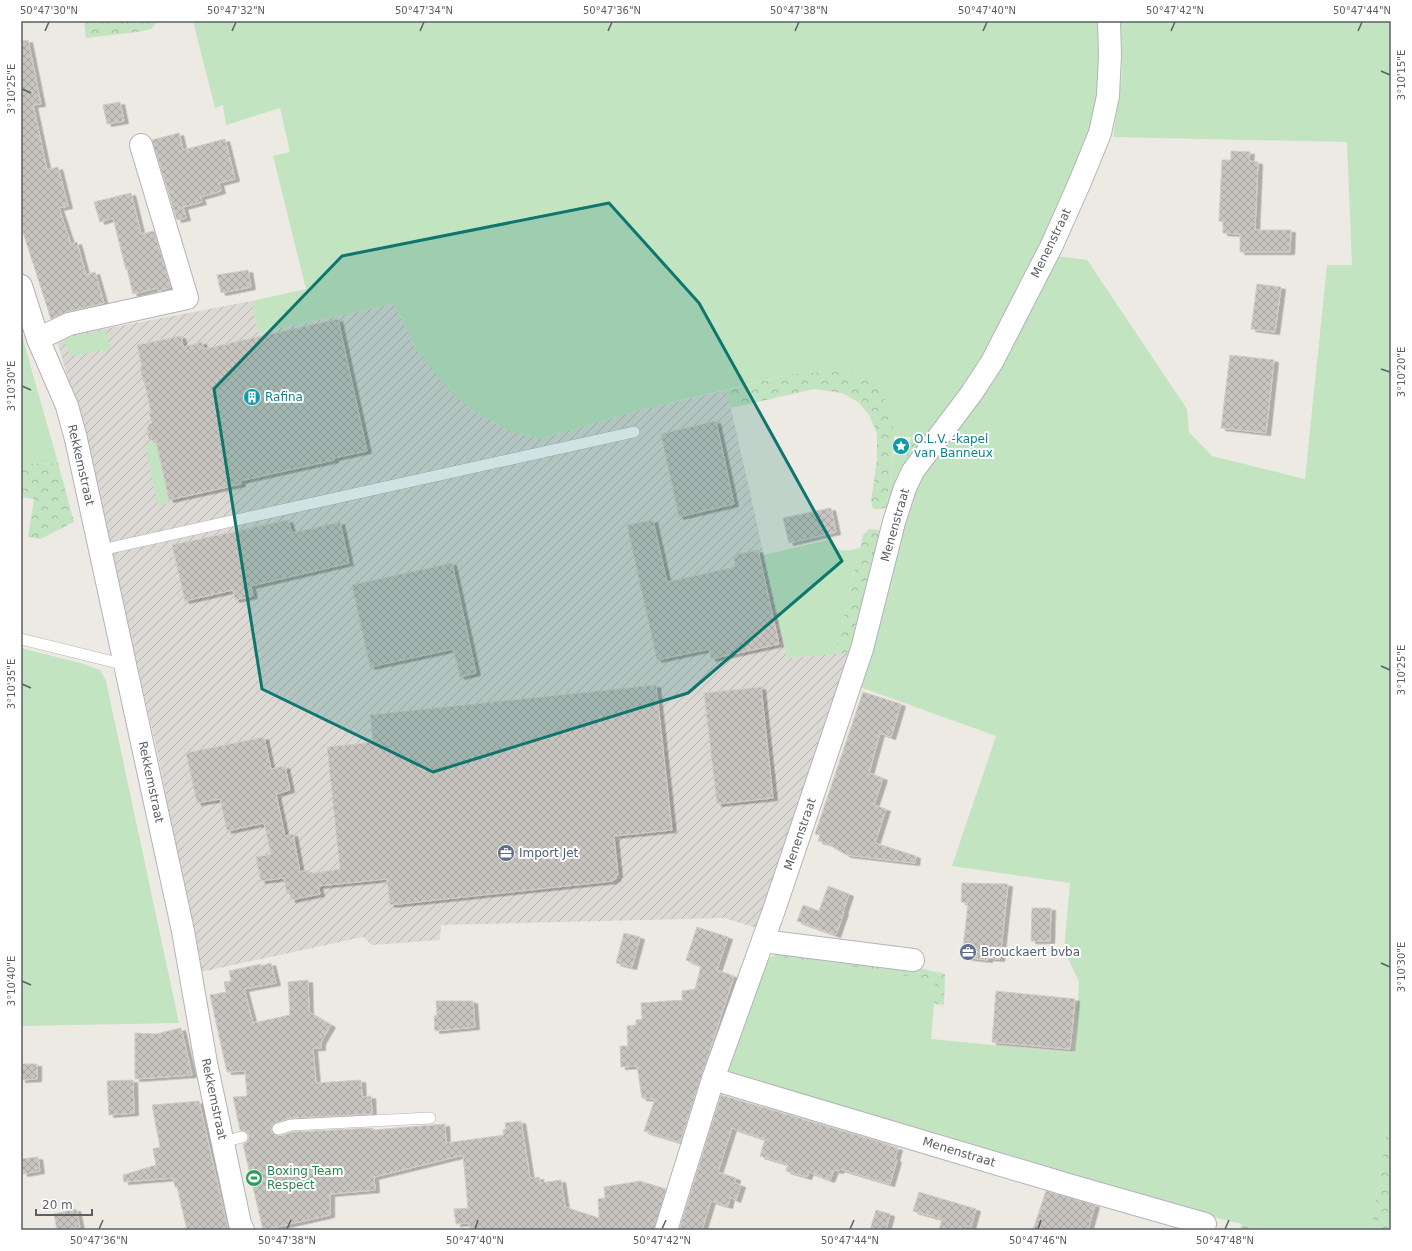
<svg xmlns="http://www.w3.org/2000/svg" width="1412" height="1251" viewBox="0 0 1412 1251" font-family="'DejaVu Sans',sans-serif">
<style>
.industrial{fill:url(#industrial-furrows)}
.grass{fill:#c2e4c0}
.forest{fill:url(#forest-crowns)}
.building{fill:url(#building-cross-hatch);stroke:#d2ccc2;filter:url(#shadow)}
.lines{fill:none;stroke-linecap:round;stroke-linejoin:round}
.service-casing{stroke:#b1b4b8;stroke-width:12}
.minor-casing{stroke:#b1b4b8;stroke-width:24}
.tertiary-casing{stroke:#b1b4b8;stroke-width:24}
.service{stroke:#fff;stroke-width:11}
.minor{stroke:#fff;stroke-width:22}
.tertiary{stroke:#fff;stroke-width:22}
.marked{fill:#0f766e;fill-opacity:0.2;stroke:#0f766e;stroke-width:3;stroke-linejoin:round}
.ticks{fill:none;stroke:#5b5f63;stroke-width:1.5}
.labels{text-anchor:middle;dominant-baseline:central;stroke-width:4;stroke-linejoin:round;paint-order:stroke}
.street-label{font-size:12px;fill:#5b5f63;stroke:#fff}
.culture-label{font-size:12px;fill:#0d838f;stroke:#fff;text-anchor:start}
.service-label{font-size:12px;fill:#4e5e75;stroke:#fff;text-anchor:start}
.leisure-label{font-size:12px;fill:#27864d;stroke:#fff;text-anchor:start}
.neatline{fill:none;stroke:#5b5f63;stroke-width:1.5}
.ticks-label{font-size:10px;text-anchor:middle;fill:#5b5f63}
</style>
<defs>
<pattern id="industrial-furrows" width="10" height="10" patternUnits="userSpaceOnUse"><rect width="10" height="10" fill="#dcd9d5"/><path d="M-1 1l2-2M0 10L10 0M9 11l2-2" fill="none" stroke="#b5b3b0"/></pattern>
<pattern id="forest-crowns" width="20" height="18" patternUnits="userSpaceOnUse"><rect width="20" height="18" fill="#c2e4c0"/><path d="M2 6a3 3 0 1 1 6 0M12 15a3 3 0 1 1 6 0" fill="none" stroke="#a1bca0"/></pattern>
<pattern id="building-cross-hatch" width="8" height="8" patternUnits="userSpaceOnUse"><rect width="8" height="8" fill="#c8c5c0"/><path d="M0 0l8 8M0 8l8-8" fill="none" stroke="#a5a3a0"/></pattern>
<filter id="shadow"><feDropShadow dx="4.5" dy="2.5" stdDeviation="0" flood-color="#0004"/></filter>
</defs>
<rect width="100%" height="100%" fill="#edeae3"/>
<path class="industrial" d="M 252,301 L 258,333 L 394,304 L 416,349 L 475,412 L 511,431 L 540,439 L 641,410 L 727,390 L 787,658 L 852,652 L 759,929 L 725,918 L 441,925 L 440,940 L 372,945 L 363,937 L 201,972 L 156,746 L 121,599 L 84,431 L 56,338 Z"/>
<g class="grass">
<path d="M 193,21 L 1102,21 L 1101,86 L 1084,154 L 989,352 L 926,438 L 894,436 L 893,415 L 842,371 L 791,374 L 641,410 L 540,439 L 511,431 L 475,412 L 451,393 L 416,349 L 394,304 L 258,333 L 252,301 L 306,289 L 273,156 L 290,152 L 280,108 L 226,125 L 223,105 L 215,108 Z"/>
<path d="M 1121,21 L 1391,21 L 1391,1104 L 1371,1230 L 1267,1230 L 1209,1216 L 730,1076 L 726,1069 L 765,960 L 784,951 L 789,959 L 854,967 L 936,981 L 931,1039 L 1075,1053 L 1079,982 L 1064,950 L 1070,883 L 952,866 L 996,736 L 857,686 L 910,495 L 1056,256 L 1087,260 L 1187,409 L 1189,432 L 1212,456 L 1305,479 L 1327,265 L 1352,265 L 1347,142 L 1113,137 L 1122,75 Z"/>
<path d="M 106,330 L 110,349 L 70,356 L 63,338 Z"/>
<path d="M 21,332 L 58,463 L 21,464 Z"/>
<path d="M 156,442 L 169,503 L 158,506 L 145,445 Z"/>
<path d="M 893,454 L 906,455 L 905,460 L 912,459 L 890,505 L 887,507 Z"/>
<path d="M 832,539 L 835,548 C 845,552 851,551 860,547 L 835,654 L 787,658 L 764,555 Z"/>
<path d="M 21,648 L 84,664 L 100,670 L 106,681 L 179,1023 L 21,1026 Z"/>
</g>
<g class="forest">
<path d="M 84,21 L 159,21 L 151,29 L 138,32 L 86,38 Z"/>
<path d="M 842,371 L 869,380 L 884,398 L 893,415 L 894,436 L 892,461 L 887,507 L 881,509 L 873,509 L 871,501 L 877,459 L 877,433 L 869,415 L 858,402 L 842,393 L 814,389 L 731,408 L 727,390 L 791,374 Z"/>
<path d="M 911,437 L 926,438 L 912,459 L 905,460 Z"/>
<path d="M 58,463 L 74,522 L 40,539 L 28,537 L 34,499 L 21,497 L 21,464 Z"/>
<path d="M 869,529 L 878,530 L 884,532 L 852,652 L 835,654 L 863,535 Z"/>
<path d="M 784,951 L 919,968 L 945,974 L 944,1005 L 934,1004 L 935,981 L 854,967 L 789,959 L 783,957 Z"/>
<path d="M 1391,1104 L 1391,1230 L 1371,1230 Z"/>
<path d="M 1242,1224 L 1267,1230 L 1239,1230 Z"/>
</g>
<g class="building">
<path d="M 28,40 L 41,104 L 33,105 L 47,170 L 58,167 L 68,206 L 59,208 L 71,244 L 77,242 L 86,275 L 95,272 L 104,303 L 66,312 L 51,319 L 21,226 L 21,41 Z"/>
<path d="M 120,102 L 124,121 L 107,124 L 103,105 Z"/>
<path d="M 179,133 L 183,150 L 225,139 L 235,179 L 219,183 L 221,191 L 200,197 L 202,202 L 183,207 L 186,218 L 177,220 L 152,140 Z"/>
<path d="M 1231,151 L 1250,152 L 1249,161 L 1258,162 L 1255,230 L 1291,230 L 1290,252 L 1240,252 L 1240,234 L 1223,233 L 1223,222 L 1219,221 L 1222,160 L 1231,160 Z"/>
<path d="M 131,193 L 141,234 L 154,231 L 171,287 L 158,291 L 157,288 L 133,294 L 127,269 L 126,270 L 113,218 L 100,222 L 94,202 Z"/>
<path d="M 248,270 L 251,287 L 221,293 L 217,275 Z"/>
<path d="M 1257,284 L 1281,287 L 1275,332 L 1251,329 Z"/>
<path d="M 338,319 L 367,451 L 334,458 L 334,460 L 240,481 L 241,484 L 169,500 L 156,442 L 149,439 L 147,431 L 149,424 L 152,423 L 149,413 L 151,412 L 144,381 L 143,381 L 140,367 L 142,367 L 137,345 L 181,336 L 183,347 L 202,342 L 204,349 Z"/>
<path d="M 1230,355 L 1274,360 L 1266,433 L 1221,428 Z"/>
<path d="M 716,421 L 734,504 L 679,517 L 661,434 Z"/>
<path d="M 831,508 L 836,532 L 789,543 L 783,518 Z"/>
<path d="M 288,520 L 292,533 L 340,522 L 349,563 L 251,586 L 253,596 L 235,600 L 233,590 L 185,601 L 172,545 Z"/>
<path d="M 653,520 L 667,582 L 735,567 L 734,555 L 758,550 L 779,644 L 711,659 L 709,649 L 657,660 L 627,525 Z"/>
<path d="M 452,563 L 476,673 L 460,677 L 453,649 L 370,667 L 352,585 Z"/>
<path d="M 656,685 L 672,830 L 614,836 L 618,875 L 616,876 L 616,879 L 613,879 L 613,881 L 390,905 L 387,879 L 318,886 L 320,894 L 291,900 L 290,894 L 287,894 L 284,878 L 261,881 L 256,857 L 271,854 L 264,823 L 227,831 L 220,799 L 197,803 L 186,753 L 264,737 L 271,769 L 285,766 L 290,790 L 276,794 L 285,836 L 293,834 L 300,872 L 308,870 L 309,874 L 340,869 L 327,747 L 373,742 L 370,715 Z"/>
<path d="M 761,687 L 773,798 L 717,804 L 704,693 Z"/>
<path d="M 863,692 L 901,704 L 891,737 L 880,733 L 869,773 L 883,778 L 874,805 L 886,809 L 875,843 L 916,856 L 915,863 L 847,855 L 826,843 L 818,841 L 820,835 L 815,834 Z"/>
<path d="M 962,883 L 1008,884 L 1000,959 L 988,958 L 988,960 L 962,957 L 968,903 L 961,902 Z"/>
<path d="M 828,886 L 849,894 L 843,912 L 844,912 L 836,935 L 797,921 L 803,905 L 819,911 Z"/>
<path d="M 1032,908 L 1051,908 L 1050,941 L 1031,941 Z"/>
<path d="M 697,927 L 728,937 L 717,970 L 734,976 L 680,1142 L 644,1131 L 655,1099 L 642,1098 L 637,1066 L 621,1067 L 620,1046 L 628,1046 L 627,1026 L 636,1025 L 636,1020 L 642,1019 L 641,1003 L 682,1000 L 682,991 L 695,989 L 701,966 L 686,960 Z"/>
<path d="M 624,933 L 640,937 L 632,967 L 616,963 Z"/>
<path d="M 271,963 L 276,983 L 244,989 L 253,1023 L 290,1015 L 288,982 L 308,980 L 309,1012 L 331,1025 L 321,1042 L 321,1048 L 313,1048 L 316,1083 L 361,1080 L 362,1097 L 371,1096 L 372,1114 L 289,1118 L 273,1124 L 271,1131 L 274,1134 L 280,1136 L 292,1132 L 373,1128 L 373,1130 L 445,1124 L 446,1143 L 504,1135 L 503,1130 L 506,1129 L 505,1123 L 521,1121 L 530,1178 L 539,1177 L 540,1183 L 561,1180 L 565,1207 L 599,1218 L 598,1199 L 605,1198 L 604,1187 L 640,1181 L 666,1189 L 654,1230 L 470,1230 L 469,1223 L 456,1224 L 454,1209 L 468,1208 L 463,1155 L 374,1177 L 375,1190 L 330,1194 L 330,1215 L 263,1230 L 243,1144 L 247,1142 L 249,1136 L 247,1132 L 240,1130 L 233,1097 L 247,1096 L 245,1071 L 227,1072 L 210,995 L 226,992 L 224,982 L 231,981 L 229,971 L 261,964 L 261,966 Z"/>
<path d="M 996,991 L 1075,999 L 1070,1049 L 992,1042 Z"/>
<path d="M 436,1001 L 473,1001 L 475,1027 L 435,1031 L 434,1016 L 437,1015 Z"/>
<path d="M 181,1028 L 192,1075 L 135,1079 L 135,1033 L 156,1034 Z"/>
<path d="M 21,1064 L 37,1064 L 37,1079 L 21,1080 Z"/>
<path d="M 133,1080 L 134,1113 L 109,1115 L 107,1081 Z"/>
<path d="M 721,1095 L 890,1145 L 890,1146 L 898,1148 L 895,1159 L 897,1160 L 890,1184 L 840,1169 L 839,1171 L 834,1170 L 830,1180 L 809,1172 L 807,1177 L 786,1171 L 788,1164 L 760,1156 L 765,1139 L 732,1128 L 718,1172 L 736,1178 L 735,1183 L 741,1185 L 736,1200 L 730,1197 L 728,1206 L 711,1201 L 702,1230 L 679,1230 Z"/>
<path d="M 199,1101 L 207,1137 L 228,1230 L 187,1230 L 177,1187 L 175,1187 L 173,1178 L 124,1182 L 123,1175 L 156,1165 L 153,1149 L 160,1147 L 152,1105 Z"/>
<path d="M 38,1157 L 40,1171 L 23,1174 L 22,1159 Z"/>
<path d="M 1046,1191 L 1095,1205 L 1088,1230 L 1033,1230 Z"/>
<path d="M 919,1192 L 976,1209 L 971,1227 L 966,1226 L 965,1230 L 939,1230 L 942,1219 L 913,1211 Z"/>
<path d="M 76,1209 L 80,1227 L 67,1230 L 57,1230 L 54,1214 Z"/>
<path d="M 876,1210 L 890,1214 L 886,1230 L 870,1230 Z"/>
</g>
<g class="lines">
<g class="service-casing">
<g id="service">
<path d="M 101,550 L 634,432"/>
<path d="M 21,639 L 126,665"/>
<path d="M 278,1129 L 291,1125 L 430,1118"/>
<path d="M 223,1142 L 242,1137"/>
</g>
</g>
<g class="minor-casing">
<g id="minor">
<path d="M 38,339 L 69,324 L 187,298 L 141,145"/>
<path d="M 763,941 L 913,960"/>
<path d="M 713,1079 L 1072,1186 L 1205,1224"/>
<path d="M 666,1230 L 713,1079 L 774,910 L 862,649 L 894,522 L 905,488 L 913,471 L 971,394 L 992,362 L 1052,245 L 1080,182 L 1100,133 L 1108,96 L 1110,55 L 1109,21"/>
</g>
</g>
<g class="tertiary-casing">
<path id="tertiary" d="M 21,286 L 38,339 L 67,406 L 76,439 L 183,931 L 206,1063 L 240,1224 L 243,1230"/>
</g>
<use href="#service" class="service"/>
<use href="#minor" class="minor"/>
<use href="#tertiary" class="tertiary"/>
</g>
<path class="marked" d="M 609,203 L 699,303 L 842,561 L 688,693 L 433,772 L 262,689 L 214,389 L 342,256 Z"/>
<path class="ticks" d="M 45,31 L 49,22M 232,31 L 236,22M 420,31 L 424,22M 608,31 L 612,22M 795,31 L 799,22M 983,31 L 987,22M 1171,31 L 1175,22M 1358,31 L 1362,22M 1381,71 L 1390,75M 22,89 L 31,93M 1381,369 L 1390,372M 22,386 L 31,390M 1381,666 L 1390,670M 22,684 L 31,688M 1381,963 L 1390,967M 22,981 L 31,985M 99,1229 L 103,1220M 287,1229 L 291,1220M 475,1229 L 478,1220M 662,1229 L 666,1220M 850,1229 L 854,1220M 1038,1229 L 1041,1220M 1225,1229 L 1229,1220"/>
<defs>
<g id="building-disc" transform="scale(0.9)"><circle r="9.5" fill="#0f9aa8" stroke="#fff"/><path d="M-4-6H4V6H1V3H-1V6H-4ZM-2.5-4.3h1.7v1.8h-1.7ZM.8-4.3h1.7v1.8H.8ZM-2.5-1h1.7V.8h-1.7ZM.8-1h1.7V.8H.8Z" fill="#fff"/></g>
<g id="sight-disc" transform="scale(0.9)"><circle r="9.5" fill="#0f9aa8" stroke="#fff"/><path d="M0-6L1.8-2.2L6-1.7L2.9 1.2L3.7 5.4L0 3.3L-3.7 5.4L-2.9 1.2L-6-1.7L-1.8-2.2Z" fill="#fff"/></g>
<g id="office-disc" transform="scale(0.9)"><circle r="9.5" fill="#5c6f8a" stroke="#fff"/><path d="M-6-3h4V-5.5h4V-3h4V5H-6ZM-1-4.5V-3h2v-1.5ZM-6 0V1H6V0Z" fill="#fff"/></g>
<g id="stadium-disc" transform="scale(0.9)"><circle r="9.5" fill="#2e9e5b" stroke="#fff"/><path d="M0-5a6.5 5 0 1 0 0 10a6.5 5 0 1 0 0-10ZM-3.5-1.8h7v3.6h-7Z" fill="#fff"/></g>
</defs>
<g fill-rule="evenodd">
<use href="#building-disc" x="252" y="397"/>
<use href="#sight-disc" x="901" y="446"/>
<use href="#office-disc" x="506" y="853"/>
<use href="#office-disc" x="968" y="952"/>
<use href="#stadium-disc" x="254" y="1178"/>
</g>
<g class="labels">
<g class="street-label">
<text transform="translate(1051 243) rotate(-64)">Menenstraat</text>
<text transform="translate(81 465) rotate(77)">Rekkemstraat</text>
<text transform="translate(895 525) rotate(-74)">Menenstraat</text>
<text transform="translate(151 782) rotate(78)">Rekkemstraat</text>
<text transform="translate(800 834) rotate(-71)">Menenstraat</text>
<text transform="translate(214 1099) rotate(78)">Rekkemstraat</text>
<text transform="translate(959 1152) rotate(17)">Menenstraat</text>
</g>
<g class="culture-label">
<text x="265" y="397">Rafina</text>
<text x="914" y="439">O.L.V. -kapel<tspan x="914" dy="14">van Banneux</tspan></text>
</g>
<g class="service-label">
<text x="519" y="853">Import Jet</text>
<text x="981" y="952">Brouckaert bvba</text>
</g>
<g class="leisure-label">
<text x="267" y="1171">Boxing Team<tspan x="267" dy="14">Respect</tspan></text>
</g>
</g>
<rect width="1412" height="1251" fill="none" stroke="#ffffff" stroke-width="44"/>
<path d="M36 1209v6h56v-6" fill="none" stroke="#5b5f63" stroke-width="2"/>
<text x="42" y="1209" font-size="12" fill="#5b5f63" stroke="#ffffff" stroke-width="3" paint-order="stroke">20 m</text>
<rect x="22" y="22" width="1368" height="1207" class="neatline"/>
<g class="ticks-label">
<text x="49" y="14">50°47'30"N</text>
<text x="236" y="14">50°47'32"N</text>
<text x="424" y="14">50°47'34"N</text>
<text x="612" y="14">50°47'36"N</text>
<text x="799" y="14">50°47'38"N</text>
<text x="987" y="14">50°47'40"N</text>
<text x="1175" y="14">50°47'42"N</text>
<text x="1362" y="14">50°47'44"N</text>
<text transform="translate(1401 75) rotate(-90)" y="4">3°10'15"E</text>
<text transform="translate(11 89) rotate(-90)" y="4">3°10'25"E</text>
<text transform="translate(1401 372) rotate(-90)" y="4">3°10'20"E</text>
<text transform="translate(11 386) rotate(-90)" y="4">3°10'30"E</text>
<text transform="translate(1401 670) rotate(-90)" y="4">3°10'25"E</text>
<text transform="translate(11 684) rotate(-90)" y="4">3°10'35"E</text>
<text transform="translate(1401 967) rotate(-90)" y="4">3°10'30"E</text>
<text transform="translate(11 981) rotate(-90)" y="4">3°10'40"E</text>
<text x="99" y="1244">50°47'36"N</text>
<text x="287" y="1244">50°47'38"N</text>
<text x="475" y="1244">50°47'40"N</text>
<text x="662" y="1244">50°47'42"N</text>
<text x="850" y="1244">50°47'44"N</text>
<text x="1038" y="1244">50°47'46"N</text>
<text x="1225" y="1244">50°47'48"N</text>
</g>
</svg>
